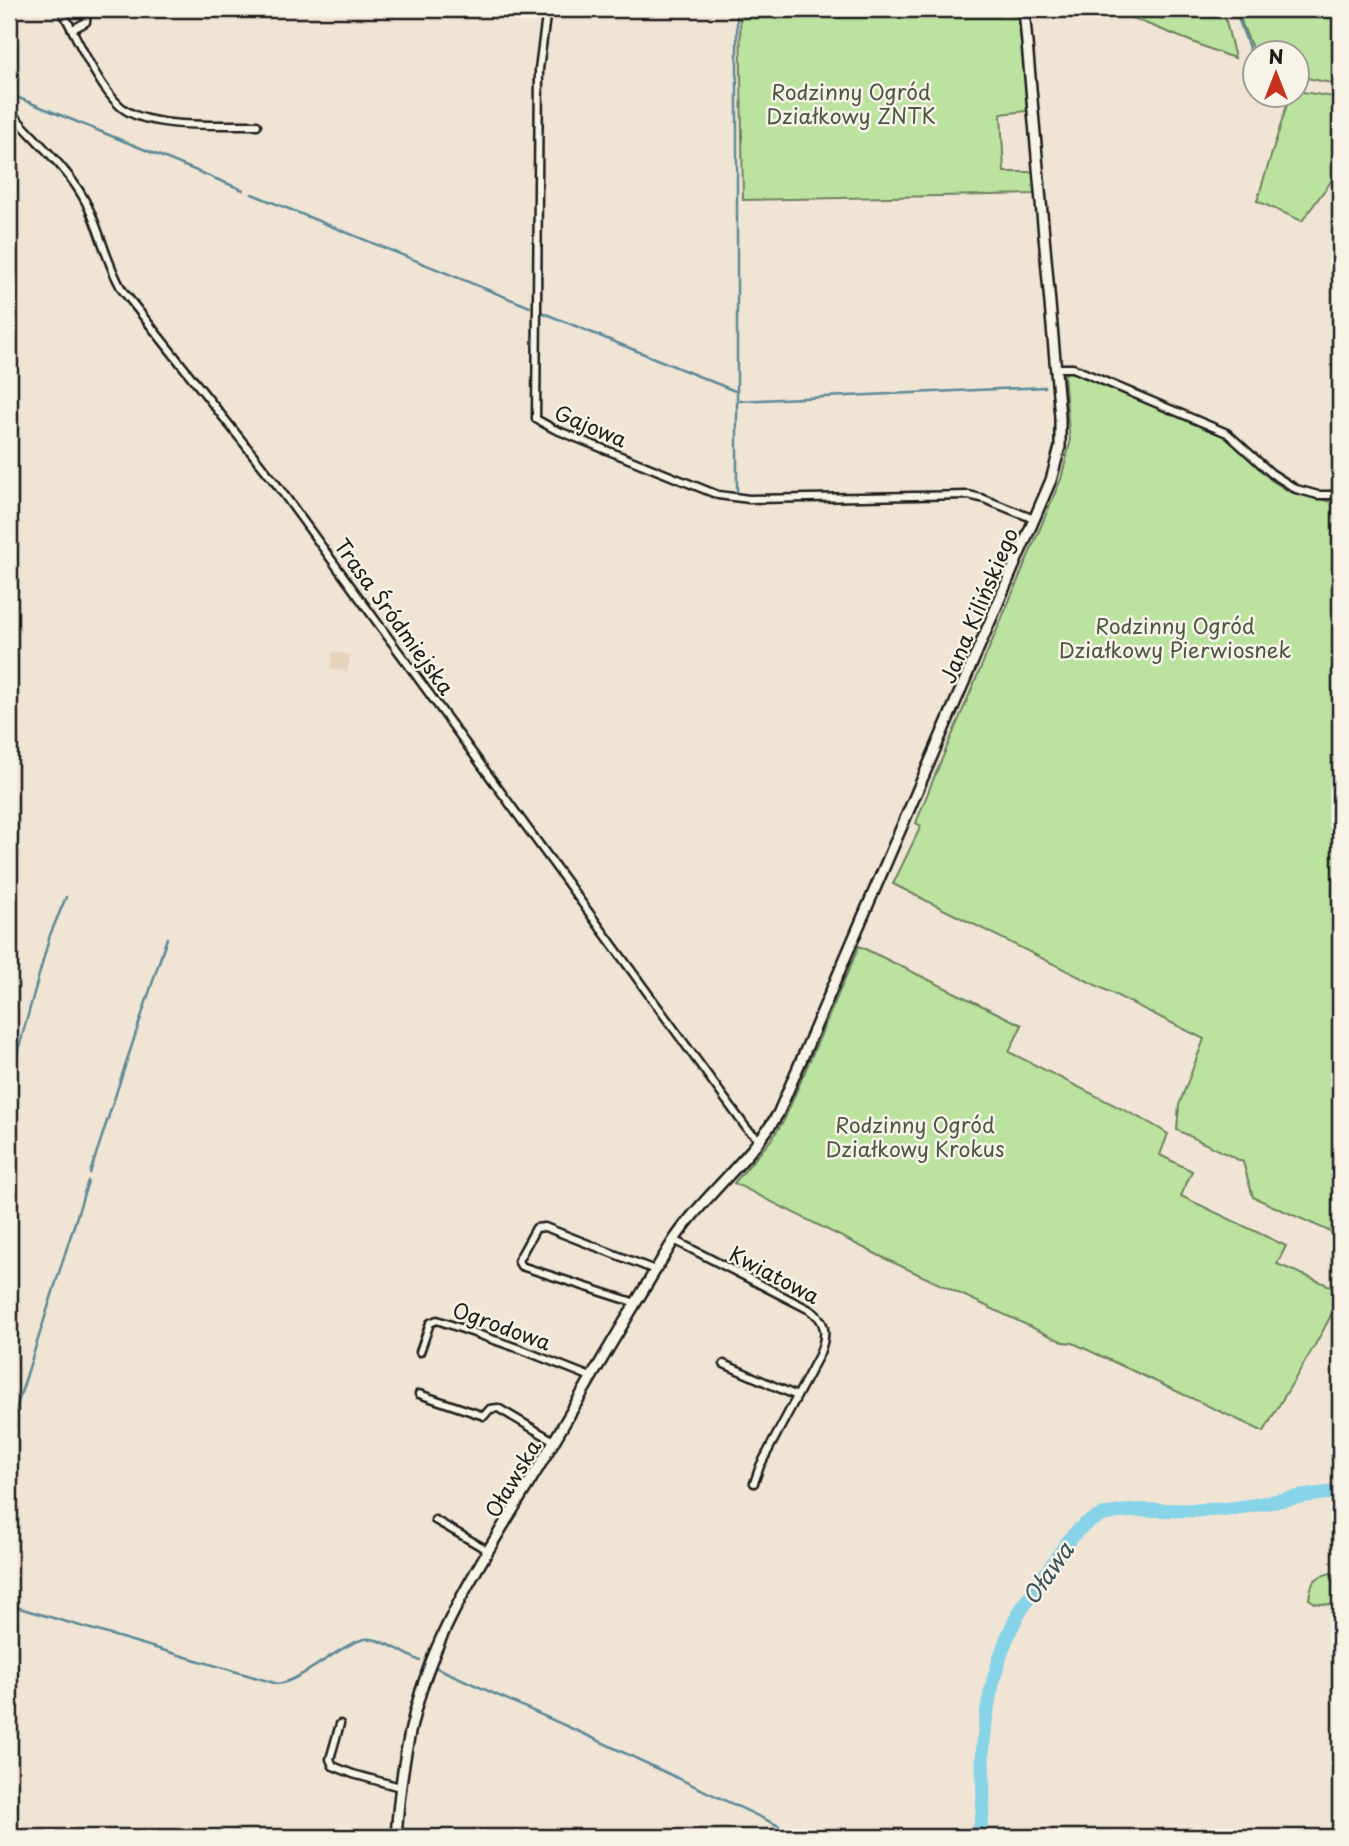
<svg xmlns="http://www.w3.org/2000/svg" width="1349" height="1846" viewBox="0 0 1349 1846" font-family="'Playpen Sans',sans-serif">
<style>
.built{fill:#e7d2bc}
.green{fill:#bbe39f;stroke:#6c805e;stroke-width:2}
.lines{fill:none;stroke-linecap:round;stroke-linejoin:round}
.stream{stroke:#5c8a96;stroke-width:2.5}
.river{stroke:#87d3e7;stroke-width:14}
.street-casing{stroke:#1c1c1c;stroke-width:11}
.secondary-casing{stroke:#1c1c1c;stroke-width:14}
.street{stroke:#f7f3e8;stroke-width:6}
.secondary{stroke:#f7f3e8;stroke-width:9}
.labels{text-anchor:middle;dominant-baseline:central;stroke-width:5;stroke-linejoin:round;paint-order:stroke}
.park-label{font-size:21px;fill:#4c5843;stroke:#f7f3e8}
.street-label{font-size:21px;fill:#1c1c1c;stroke:#f7f3e8}
.water-label{font-size:23px;font-style:italic;fill:#3c5359;stroke:#f7f3e8}
</style>
<rect width="100%" height="100%" fill="#f0e4d4"/>
<filter id="ink" filterUnits="userSpaceOnUse"><feTurbulence type="fractalNoise" baseFrequency=".0143" numOctaves="2"/><feDisplacementMap in="SourceGraphic" scale="14" xChannelSelector="R" yChannelSelector="G"/><feConvolveMatrix kernelMatrix="1 2 1 2 8 2 1 2 1" color-interpolation-filters="sRGB"/></filter>
<g filter="url(#ink)">
<path class="built" d="M 333,652 L 350,655 L 347,672 L 330,669 Z"/>
<g class="green">
<path d="M 740,9 L 1017,9 L 1029,108 L 1026,111 L 1001,114 L 1004,172 L 1034,172 L 1034,194 L 743,200 Z"/>
<path d="M 1110,9 L 1223,9 L 1235,58 L 1225,55 Z"/>
<path d="M 1239,9 L 1340,9 L 1340,85 L 1297,76 L 1296,52 L 1254,53 L 1242,24 Z"/>
<path d="M 1297,91 L 1340,98 L 1340,169 L 1302,221 L 1257,201 L 1290,95 L 1296,94 Z"/>
<path d="M 1068,371 L 1225,436 L 1271,480 L 1290,492 L 1340,504 L 1340,1236 L 1253,1197 L 1243,1162 L 1177,1130 L 1179,1105 L 1204,1039 L 893,884 L 921,826 L 916,823 L 933,780 L 1061,479 L 1070,443 L 1064,375 Z"/>
<path d="M 859,946 L 1022,1025 L 1009,1052 L 1150,1123 L 1168,1134 L 1160,1155 L 1192,1171 L 1181,1196 L 1286,1246 L 1277,1264 L 1340,1290 C 1340,1311 1277,1405 1264,1432 L 1073,1343 L 1063,1342 L 886,1259 L 734,1183 L 771,1140 L 784,1120 Z"/>
<path d="M 1331,1573 L 1340,1577 L 1340,1606 L 1315,1603 L 1309,1599 C 1311,1582 1314,1577 1331,1573 Z"/>
</g>
<g class="lines">
<g class="stream">
<path d="M 726,9 L 737,13"/>
<path d="M 737,9 L 737,492"/>
<path d="M 1235,9 L 1254,62"/>
<path d="M 9,94 L 243,190"/>
<path d="M 252,194 L 530,307"/>
<path d="M 541,312 L 735,391"/>
<path d="M 737,401 L 1045,387"/>
<path d="M 9,1084 L 50,935 L 66,897"/>
<path d="M 90,1173 L 167,938"/>
<path d="M 9,1431 L 88,1181"/>
<path d="M 9,1605 L 278,1684 C 304,1681 350,1635 371,1639 C 387,1641 405,1654 420,1661"/>
<path d="M 435,1667 L 595,1739 L 779,1826"/>
<path d="M 788,1831 L 793,1837"/>
</g>
<path class="river" d="M 977,1837 C 988,1808 981,1778 983,1748 C 984,1734 986,1719 988,1705 C 994,1674 1004,1638 1021,1610 C 1030,1595 1041,1581 1051,1566 C 1066,1544 1079,1520 1108,1514 C 1146,1506 1186,1513 1225,1509 C 1264,1505 1301,1494 1340,1492"/>
<g class="street-casing">
<g id="street">
<path d="M 61,9 C 77,37 97,85 120,106 C 146,130 222,124 257,125"/>
<path d="M 547,9 L 539,69 L 536,419 L 554,429 L 718,495 L 749,499 L 969,495 L 984,499 L 1034,519"/>
<path d="M 73,29 L 86,22 L 87,9"/>
<path d="M 9,110 C 33,139 64,164 83,197 C 100,226 105,262 123,291 L 277,485 L 747,1129 L 760,1140"/>
<path d="M 1055,368 L 1073,368 L 1227,433 L 1271,473 L 1296,489 L 1318,495 L 1340,495"/>
<path d="M 674,1240 L 808,1309 C 828,1320 827,1336 819,1355 L 760,1466 L 754,1483"/>
<path d="M 636,1303 L 521,1266 L 518,1261 L 520,1257 L 536,1228 L 545,1227 L 655,1270"/>
<path d="M 420,1352 L 430,1323 L 437,1320 L 520,1349 L 591,1377"/>
<path d="M 724,1364 L 797,1396"/>
<path d="M 419,1394 L 484,1416 L 490,1409 L 498,1408 L 554,1441"/>
<path d="M 435,1520 L 489,1551"/>
<path d="M 340,1724 L 330,1759 L 333,1766 L 353,1774 L 400,1787"/>
</g>
</g>
<g class="secondary-casing">
<path id="secondary" d="M 396,1837 C 400,1779 408,1725 428,1670 C 453,1601 502,1529 540,1465 C 584,1390 628,1314 674,1240 C 704,1195 749,1161 778,1114 L 1051,480 L 1060,447 L 1060,417 L 1024,9"/>
</g>
<use href="#street" class="street"/>
<use href="#secondary" class="secondary"/>
</g>
</g>
<g class="labels">
<g class="park-label">
<text x="851" y="91">Rodzinny Ogród<tspan x="851" dy="24">Działkowy ZNTK</tspan></text>
<text x="1175" y="625">Rodzinny Ogród<tspan x="1175" dy="24">Działkowy Pierwiosnek</tspan></text>
<text x="915" y="1124">Rodzinny Ogród<tspan x="915" dy="24">Działkowy Krokus</tspan></text>
</g>
<g class="street-label">
<text transform="translate(591 425) rotate(23)">Gajowa</text>
<text transform="translate(978 605) rotate(-67)">Jana Kilińskiego</text>
<text transform="translate(395 616) rotate(54)">Trasa Śródmiejska</text>
<text transform="translate(775 1274) rotate(28)">Kwiatowa</text>
<text transform="translate(502 1325) rotate(20)">Ogrodowa</text>
<text transform="translate(512 1478) rotate(-59)">Oławska</text>
</g>
<g class="water-label">
<text transform="translate(1047 1573) rotate(-55)">Oława</text>
</g>
</g>
<rect width="1349" height="1846" fill="none" stroke="#f7f3e8" stroke-width="35"/>
<rect x="18" y="18" width="1314" height="1811" fill="none" stroke="#1c1c1c" stroke-width="2.5" filter="url(#ink)"/>
<g transform="translate(1276 74)"><circle r="33" fill="#f7f3e8" stroke="#9f9d96" stroke-width="2"/>
<path d="M0-5L12 26L0 18L-12 26Z" fill="#c8321e"/>
<text y="-10" font-size="19" font-weight="bold" text-anchor="middle" fill="#1c1c1c">N</text>
</g>
</svg>
